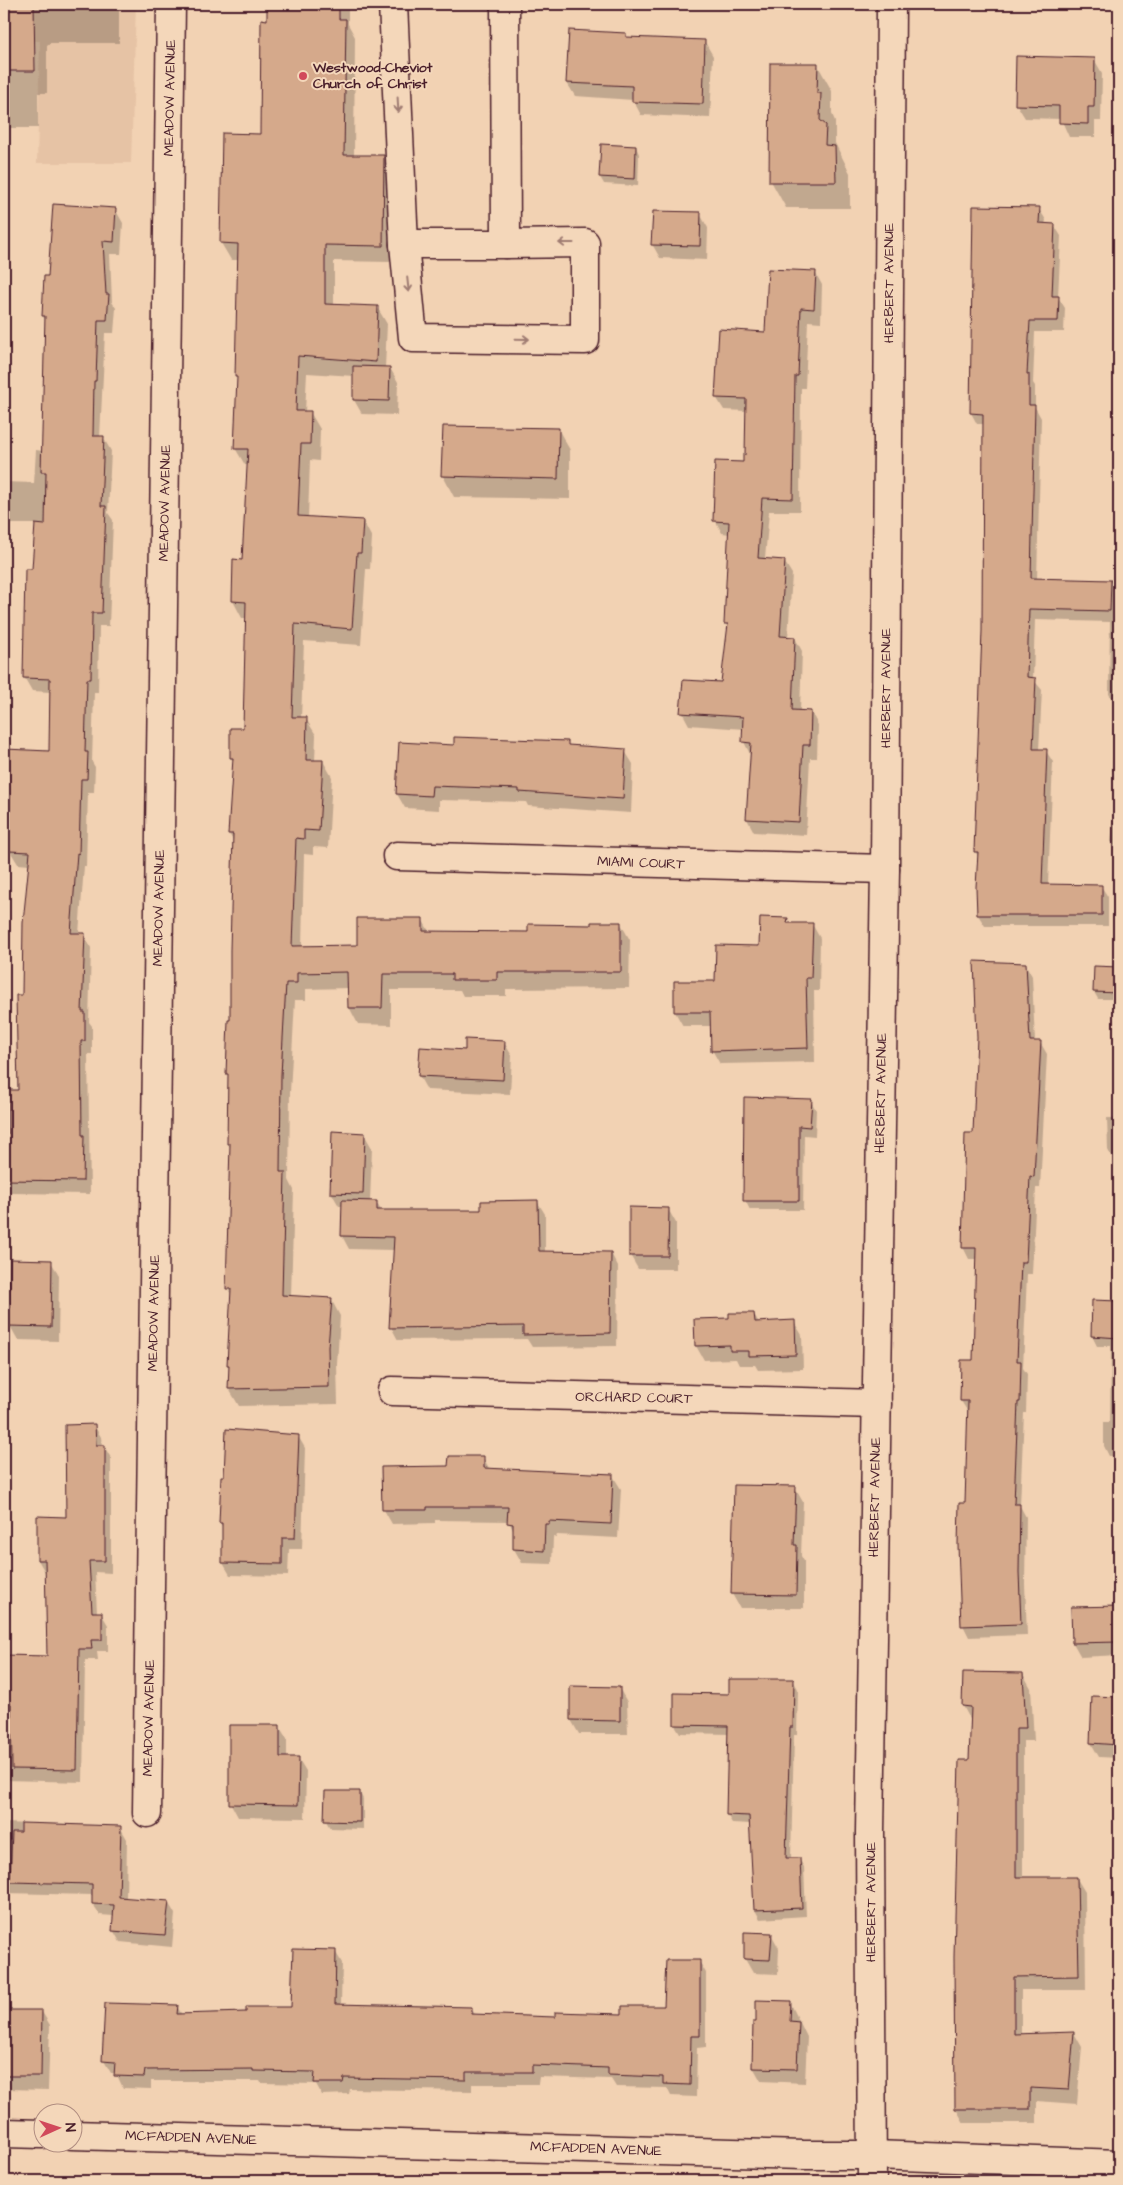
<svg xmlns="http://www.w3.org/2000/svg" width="1123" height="2185" viewBox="0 0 1123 2185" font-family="'Architects Daughter',sans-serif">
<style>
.built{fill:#e6c3a5}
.shadow{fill:#0003}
.building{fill:#d5a98b;stroke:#4a1f2b}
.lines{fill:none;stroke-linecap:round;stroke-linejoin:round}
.minor-casing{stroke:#4a1f2b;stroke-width:31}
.minor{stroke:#f4d7ba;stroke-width:28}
.oneway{stroke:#9f7b72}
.poi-dot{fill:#d1495b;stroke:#f4d7ba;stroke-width:2}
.labels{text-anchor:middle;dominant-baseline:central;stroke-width:4;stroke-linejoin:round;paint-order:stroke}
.poi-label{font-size:14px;font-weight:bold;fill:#4a1f2b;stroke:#f4d7ba;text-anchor:start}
.street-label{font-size:14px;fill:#4a1f2b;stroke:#f4d7ba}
</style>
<rect width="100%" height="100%" fill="#f2d2b3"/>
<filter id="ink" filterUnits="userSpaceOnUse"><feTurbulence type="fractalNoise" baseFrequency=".02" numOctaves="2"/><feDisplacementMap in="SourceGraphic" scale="10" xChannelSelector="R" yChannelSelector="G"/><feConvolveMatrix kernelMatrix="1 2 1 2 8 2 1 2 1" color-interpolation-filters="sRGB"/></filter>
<g filter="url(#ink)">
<path class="built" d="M 4,4 L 136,4 L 131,163 L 37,163 L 40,41 L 4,40 Z"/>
<g class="shadow">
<path d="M 4,4 L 119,4 L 119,43 L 50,43 L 47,45 L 47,93 L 38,93 L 38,128 L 4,128 L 6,15 L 4,15 Z"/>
<path d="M 269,4 L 348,4 L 348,24 L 355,37 L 354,156 L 383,157 L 393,173 L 392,262 L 334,261 L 334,306 L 377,307 L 387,324 L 385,368 L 390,368 L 398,382 L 397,415 L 362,414 L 354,400 L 354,376 L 307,373 L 305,412 L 310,412 L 320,429 L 319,461 L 310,460 L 308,518 L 363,521 L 372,538 L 370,569 L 366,569 L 361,645 L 304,641 L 301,719 L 306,719 L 316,735 L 315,761 L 323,761 L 332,777 L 328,848 L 313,847 L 313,855 L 304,854 L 302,947 L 358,947 L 422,919 L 430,933 L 529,933 L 621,924 L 630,940 L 629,988 L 506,989 L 506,996 L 463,996 L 460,990 L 391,990 L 391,1025 L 358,1024 L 349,1007 L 349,988 L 306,989 L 306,1000 L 295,1000 L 290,1093 L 289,1180 L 294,1190 L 291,1297 L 331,1299 L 340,1316 L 337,1364 L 338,1404 L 239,1406 L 229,1389 L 230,1368 L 228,1365 L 232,1296 L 228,1289 L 231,1149 L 228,1143 L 230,1077 L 227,1073 L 231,1022 L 234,842 L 229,834 L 234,762 L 231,758 L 244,730 L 247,618 L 242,618 L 233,601 L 244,561 L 248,465 L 245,465 L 235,448 L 238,379 L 239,260 L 231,260 L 221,243 L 261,135 Z"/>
<path d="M 625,34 L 628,39 L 705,42 L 713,56 L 710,118 L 641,115 L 633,100 L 575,96 L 567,83 Z"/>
<path d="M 1094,59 L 1102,73 L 1101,121 L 1095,121 L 1095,137 L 1069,137 L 1061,119 L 1025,118 L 1017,105 Z"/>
<path d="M 817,64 L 832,91 L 832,114 L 835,121 L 835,143 L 850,173 L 850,208 L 786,208 L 771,181 Z"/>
<path d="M 602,146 L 636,147 L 639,154 L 638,186 L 604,184 L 600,177 Z"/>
<path d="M 115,209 L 123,223 L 121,254 L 110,254 L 112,302 L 116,308 L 114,333 L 105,333 L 100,437 L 103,437 L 111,451 L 108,513 L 113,520 L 109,626 L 99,626 L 98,692 L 94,692 L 92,762 L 95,767 L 94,792 L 88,792 L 86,866 L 84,866 L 79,934 L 84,934 L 91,948 L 89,1022 L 92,1026 L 92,1054 L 88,1054 L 90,1194 L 9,1193 L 4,1183 L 4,1091 L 19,1091 L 30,865 L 18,864 L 10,851 L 11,807 L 4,794 L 6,751 L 50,752 L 51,692 L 32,691 L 24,677 L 36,524 L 4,524 L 4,482 L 34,483 L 36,450 L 43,451 L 46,322 L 43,316 L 50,277 Z"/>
<path d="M 1039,209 L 1046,220 L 1045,225 L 1054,225 L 1061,236 L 1058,297 L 1065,308 L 1064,332 L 1035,332 L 1033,383 L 1035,386 L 1035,407 L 1041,418 L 1037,580 L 1119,581 L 1119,854 L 1111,843 L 1117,778 L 1112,769 L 1117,706 L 1109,694 L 1110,622 L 1035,620 L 1033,679 L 1042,690 L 1039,750 L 1046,751 L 1053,762 L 1048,885 L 1101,886 L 1108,897 L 1108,926 L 985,926 L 978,915 L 977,887 L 979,858 L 975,851 L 983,631 L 984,424 L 977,424 L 971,413 Z"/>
<path d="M 700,214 L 708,228 L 707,260 L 660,258 L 652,244 Z"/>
<path d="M 815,272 L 822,285 L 821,322 L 808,321 L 805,388 L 801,388 L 800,511 L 769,511 L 765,559 L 784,561 L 792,574 L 788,638 L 795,638 L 802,651 L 800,711 L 811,712 L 818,725 L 817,758 L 810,758 L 806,835 L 754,832 L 747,819 L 751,756 L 744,742 L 744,729 L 689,725 L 682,712 L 722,683 L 729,629 L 725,623 L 730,534 L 722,533 L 715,520 L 746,456 L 747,411 L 724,410 L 716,397 Z"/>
<path d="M 444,427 L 558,429 L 570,450 L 570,499 L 454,497 L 443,476 Z"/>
<path d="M 567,742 L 569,746 L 625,751 L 633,764 L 631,813 L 528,806 L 526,802 L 439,800 L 439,810 L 405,808 L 397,794 L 400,743 L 455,747 Z"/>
<path d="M 787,919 L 790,924 L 812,924 L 820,938 L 819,991 L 814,991 L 815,1062 L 720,1064 L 712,1050 L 711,1026 L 683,1026 L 675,1012 L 676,982 L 717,982 L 760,947 Z"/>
<path d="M 1026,965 L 1032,976 L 1035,1042 L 1040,1042 L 1047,1054 L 1040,1188 L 1036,1188 L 1032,1274 L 1027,1274 L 1023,1368 L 1027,1374 L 1026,1413 L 1024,1413 L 1020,1506 L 1026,1517 L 1025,1584 L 1027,1635 L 969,1637 L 963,1625 L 968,1412 L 961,1401 L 974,1362 L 977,1259 L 969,1259 L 963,1247 L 974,1135 Z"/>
<path d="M 1095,967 L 1119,968 L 1119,999 L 1098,999 L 1094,992 Z"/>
<path d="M 504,1042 L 512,1056 L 510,1094 L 427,1090 L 419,1076 L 466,1052 Z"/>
<path d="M 811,1101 L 816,1110 L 815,1136 L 804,1135 L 803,1210 L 750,1210 L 745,1200 Z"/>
<path d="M 1107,1118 L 1119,1118 L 1119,1156 L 1111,1156 L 1108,1150 Z"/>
<path d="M 364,1134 L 372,1148 L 370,1202 L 376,1202 L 382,1212 L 482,1211 L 537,1201 L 545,1214 L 545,1252 L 611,1253 L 618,1267 L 617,1346 L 532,1347 L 527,1339 L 398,1340 L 391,1327 L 394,1250 L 349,1249 L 342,1236 L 343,1206 L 339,1206 L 331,1192 Z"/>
<path d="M 668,1209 L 676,1223 L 676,1269 L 638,1269 L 630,1255 Z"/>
<path d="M 11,1261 L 51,1262 L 59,1275 L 58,1341 L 18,1340 L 10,1326 Z"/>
<path d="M 1093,1301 L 1119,1302 L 1119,1456 L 1109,1456 L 1104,1446 L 1104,1422 L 1110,1422 L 1111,1346 L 1097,1346 L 1092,1336 Z"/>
<path d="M 754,1314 L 759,1323 L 794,1322 L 802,1335 L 803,1369 L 758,1370 L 755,1365 L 739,1365 L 736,1359 L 704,1360 L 696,1346 L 695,1320 L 730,1319 Z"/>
<path d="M 94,1425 L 101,1437 L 102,1446 L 104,1446 L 111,1458 L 111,1573 L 95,1572 L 97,1613 L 101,1613 L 108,1625 L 108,1651 L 97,1651 L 98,1660 L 85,1660 L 83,1782 L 4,1780 L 4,1656 L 48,1657 L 47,1572 L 45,1572 L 38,1560 L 67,1518 Z"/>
<path d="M 298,1436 L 305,1448 L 302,1549 L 289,1549 L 288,1576 L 230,1575 L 223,1563 L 223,1528 L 220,1523 Z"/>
<path d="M 483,1457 L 490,1470 L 613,1476 L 621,1489 L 618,1538 L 557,1535 L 556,1538 L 553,1537 L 552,1564 L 522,1563 L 514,1549 L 514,1533 L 509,1521 L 435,1520 L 435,1523 L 392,1524 L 384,1510 L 450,1467 Z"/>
<path d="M 735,1486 L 795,1488 L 803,1502 L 801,1556 L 804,1561 L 804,1608 L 740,1608 L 732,1594 Z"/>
<path d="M 1072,1608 L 1113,1616 L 1119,1626 L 1119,1655 L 1081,1657 L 1073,1643 Z"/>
<path d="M 964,1673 L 1023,1674 L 1031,1688 L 1034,1741 L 1023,1741 L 1023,1878 L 1077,1879 L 1085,1892 L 1086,1990 L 1021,1990 L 1021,2035 L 1074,2033 L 1082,2047 L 1077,2104 L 1037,2101 L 1037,2123 L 964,2123 L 956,2109 L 971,1721 L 963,1706 Z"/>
<path d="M 793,1680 L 798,1689 L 797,1735 L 794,1735 L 791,1859 L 799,1859 L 804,1867 L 806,1916 L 760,1919 L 755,1910 L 751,1824 L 732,1823 L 727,1815 L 730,1734 L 680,1733 L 675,1725 L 730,1695 Z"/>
<path d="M 572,1687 L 619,1688 L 627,1702 L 628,1734 L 579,1734 L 571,1720 Z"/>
<path d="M 1093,1697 L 1119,1698 L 1119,1758 L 1099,1757 L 1091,1743 Z"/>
<path d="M 279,1726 L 287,1739 L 287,1758 L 298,1758 L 306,1771 L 305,1818 L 238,1817 L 231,1804 Z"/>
<path d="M 326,1792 L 360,1793 L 363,1799 L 363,1829 L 330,1828 L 326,1821 Z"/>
<path d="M 4,1823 L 120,1827 L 127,1839 L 126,1899 L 168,1902 L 175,1914 L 172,1947 L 120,1942 L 113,1930 L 114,1916 L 100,1915 L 93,1904 L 93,1895 L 4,1893 Z"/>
<path d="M 771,1934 L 779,1948 L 778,1974 L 753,1973 L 745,1959 Z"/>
<path d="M 335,1951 L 342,1963 L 341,2005 L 471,2008 L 476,2016 L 556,2018 L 623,2015 L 666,2008 L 699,1961 L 706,1973 L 706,2047 L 697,2048 L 696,2097 L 671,2096 L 667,2088 L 616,2087 L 611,2079 L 539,2077 L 538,2084 L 472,2084 L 472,2091 L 350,2089 L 349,2094 L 322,2095 L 316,2084 L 261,2083 L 260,2081 L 151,2081 L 151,2089 L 123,2088 L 116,2073 L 111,2073 L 104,2061 L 177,2006 L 182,2015 L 247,2013 L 292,2008 Z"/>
<path d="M 790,2002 L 807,2037 L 805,2083 L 761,2081 L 753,2067 L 757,2023 Z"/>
<path d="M 4,2011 L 42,2012 L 50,2025 L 48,2090 L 7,2089 L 4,2084 Z"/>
</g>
<g class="building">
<path d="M 5,4 L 34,4 L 35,71 L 4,71 Z"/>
<path d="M 267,4 L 339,4 L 339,19 L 346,19 L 344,155 L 384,155 L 383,246 L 325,245 L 325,304 L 378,306 L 376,362 L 298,356 L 296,411 L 311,411 L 310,444 L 301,444 L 298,516 L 363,520 L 361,553 L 357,553 L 352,629 L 295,624 L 292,717 L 307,717 L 306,760 L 323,760 L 319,831 L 304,830 L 304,839 L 296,838 L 292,946 L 357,945 L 357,918 L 423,918 L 423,931 L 528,932 L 528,924 L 591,925 L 591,922 L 621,922 L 621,972 L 497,972 L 497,980 L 452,980 L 452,974 L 383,974 L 382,1008 L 348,1008 L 347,972 L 297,973 L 297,983 L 286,983 L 281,1075 L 280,1172 L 285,1172 L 282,1295 L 332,1298 L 328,1347 L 329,1387 L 228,1389 L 229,1365 L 227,1365 L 231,1289 L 226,1289 L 230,1144 L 227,1144 L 228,1074 L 226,1074 L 228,1020 L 230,1020 L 230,950 L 233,834 L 228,834 L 233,758 L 230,758 L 230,728 L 243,728 L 246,602 L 232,601 L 233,559 L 242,560 L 248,449 L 234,449 L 237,377 L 235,377 L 238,244 L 220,243 L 222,133 L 260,134 L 261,19 L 267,20 Z"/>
<path d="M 569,30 L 626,33 L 626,37 L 705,40 L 703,104 L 632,102 L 632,86 L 566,83 Z"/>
<path d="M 1016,56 L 1095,58 L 1094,107 L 1088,107 L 1088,124 L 1059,123 L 1059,106 L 1015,105 Z"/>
<path d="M 770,63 L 818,63 L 817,93 L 821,93 L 820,120 L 826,125 L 825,145 L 835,146 L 836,182 L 769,182 Z"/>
<path d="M 601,144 L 636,146 L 635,179 L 599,177 Z"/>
<path d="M 53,204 L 116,208 L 114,242 L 103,241 L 106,294 L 109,294 L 107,320 L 98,320 L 96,381 L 94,381 L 93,436 L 104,436 L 101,506 L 106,506 L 102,613 L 92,613 L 91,679 L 87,679 L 85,752 L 88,752 L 87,779 L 81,779 L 79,854 L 77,853 L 71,933 L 85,933 L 82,1012 L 85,1012 L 85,1041 L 81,1041 L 82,1135 L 84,1135 L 83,1181 L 4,1180 L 4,1134 L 8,1134 L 8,1090 L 18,1090 L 16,995 L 22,995 L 23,923 L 30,852 L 9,851 L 10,795 L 4,795 L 5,749 L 49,751 L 50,679 L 23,678 L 25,569 L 32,569 L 35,524 L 45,525 L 46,472 L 41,472 L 45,316 L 42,316 L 44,276 L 48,276 Z"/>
<path d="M 973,206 L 1040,207 L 1039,223 L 1055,224 L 1052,296 L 1059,296 L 1058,321 L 1030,321 L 1027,374 L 1029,374 L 1029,405 L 1035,405 L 1031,578 L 1111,580 L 1110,611 L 1029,609 L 1027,677 L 1036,678 L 1033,749 L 1047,749 L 1042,884 L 1102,885 L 1102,915 L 977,915 L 976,887 L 978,852 L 974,852 L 982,631 L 983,414 L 970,413 Z"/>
<path d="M 653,211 L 701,212 L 700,246 L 651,245 Z"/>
<path d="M 768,269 L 816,271 L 814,309 L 801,308 L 798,376 L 795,376 L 793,499 L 762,498 L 758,558 L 785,560 L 780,636 L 795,637 L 792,710 L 811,711 L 810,745 L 803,745 L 799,822 L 746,819 L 751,743 L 742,742 L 743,717 L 680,713 L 683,680 L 721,682 L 728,624 L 724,624 L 729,522 L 713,521 L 715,461 L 743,462 L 743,455 L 745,455 L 746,399 L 715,398 L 719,329 L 765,332 Z"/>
<path d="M 353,366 L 390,367 L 389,401 L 353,400 Z"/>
<path d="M 443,426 L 559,428 L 558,479 L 441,476 Z"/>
<path d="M 454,737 L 568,741 L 568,745 L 626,749 L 623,799 L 519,792 L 519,789 L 432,786 L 431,796 L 396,794 L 399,742 L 454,745 Z"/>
<path d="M 760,917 L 788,918 L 787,923 L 813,923 L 811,978 L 806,978 L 808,1048 L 711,1051 L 710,1012 L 674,1012 L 674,981 L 715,981 L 716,945 L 759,946 Z"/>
<path d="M 974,961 L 1026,963 L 1030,1041 L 1041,1041 L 1034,1177 L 1030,1176 L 1026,1262 L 1021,1262 L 1017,1361 L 1021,1361 L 1020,1402 L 1018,1402 L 1014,1504 L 1020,1504 L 1019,1572 L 1021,1624 L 961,1626 L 958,1545 L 959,1503 L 965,1503 L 968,1401 L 960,1401 L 961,1360 L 973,1360 L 976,1248 L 962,1248 L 965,1133 L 973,1133 L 977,1037 Z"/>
<path d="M 1094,966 L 1119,967 L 1119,993 L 1093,992 Z"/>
<path d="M 465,1039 L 505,1041 L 503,1080 L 418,1076 L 420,1047 L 465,1050 Z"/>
<path d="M 744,1097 L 812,1099 L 810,1127 L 799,1126 L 799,1201 L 743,1201 Z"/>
<path d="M 332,1131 L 365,1133 L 363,1194 L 330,1193 Z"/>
<path d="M 342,1200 L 377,1201 L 377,1210 L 481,1210 L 481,1201 L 538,1200 L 539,1251 L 611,1252 L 610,1333 L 523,1335 L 523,1326 L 389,1328 L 394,1237 L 341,1236 Z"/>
<path d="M 629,1207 L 669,1208 L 668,1256 L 629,1256 Z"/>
<path d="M 10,1259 L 52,1260 L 51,1327 L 9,1326 Z"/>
<path d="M 1092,1300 L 1119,1301 L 1119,1338 L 1091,1336 Z"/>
<path d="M 729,1313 L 754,1313 L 755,1322 L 795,1320 L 796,1355 L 749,1356 L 749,1351 L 730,1351 L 730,1345 L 695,1346 L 694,1319 L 729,1318 Z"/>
<path d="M 95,1424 L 96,1445 L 105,1445 L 105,1561 L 89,1561 L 92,1612 L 102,1612 L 102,1640 L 91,1640 L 92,1649 L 79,1649 L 77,1770 L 12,1769 L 11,1704 L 4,1704 L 4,1655 L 47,1656 L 45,1560 L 37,1560 L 37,1516 L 66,1517 L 65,1425 Z"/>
<path d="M 226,1429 L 299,1435 L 295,1538 L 282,1538 L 282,1564 L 222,1563 L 222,1523 L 219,1523 L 221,1476 L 224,1476 Z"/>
<path d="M 449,1456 L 484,1456 L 484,1468 L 613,1474 L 611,1524 L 549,1521 L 549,1524 L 545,1524 L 544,1551 L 513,1549 L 513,1524 L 507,1523 L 508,1507 L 427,1507 L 427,1510 L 382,1510 L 381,1467 L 448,1466 Z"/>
<path d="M 734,1485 L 796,1486 L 794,1545 L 797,1545 L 796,1595 L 731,1594 Z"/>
<path d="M 1119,1606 L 1119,1642 L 1072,1643 L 1071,1607 Z"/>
<path d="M 963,1672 L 1023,1673 L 1026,1728 L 1016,1728 L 1016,1877 L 1077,1877 L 1079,1976 L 1014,1977 L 1014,2034 L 1074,2032 L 1069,2090 L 1030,2088 L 1030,2109 L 955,2109 L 954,1957 L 959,1760 L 969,1760 L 971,1707 L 962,1706 Z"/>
<path d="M 729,1679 L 794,1679 L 793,1727 L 790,1727 L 786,1858 L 800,1858 L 802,1908 L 754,1910 L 749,1816 L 726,1815 L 728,1726 L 674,1725 L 674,1693 L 729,1694 Z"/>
<path d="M 570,1686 L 620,1687 L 620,1721 L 570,1720 Z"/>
<path d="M 1092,1696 L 1119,1697 L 1119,1745 L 1090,1743 Z"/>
<path d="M 229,1725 L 280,1725 L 280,1757 L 299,1757 L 298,1805 L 229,1804 Z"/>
<path d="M 325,1791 L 360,1791 L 360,1822 L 324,1821 Z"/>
<path d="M 21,1823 L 121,1826 L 119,1897 L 169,1901 L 165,1935 L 112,1931 L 114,1905 L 92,1904 L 92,1884 L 10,1882 L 12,1832 L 21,1832 Z"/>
<path d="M 744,1932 L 772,1933 L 770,1960 L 744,1959 Z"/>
<path d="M 293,1949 L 336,1950 L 335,2004 L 472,2007 L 472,2014 L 555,2017 L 555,2012 L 622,2014 L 622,2006 L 664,2006 L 666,1960 L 700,1960 L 700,2036 L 691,2036 L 690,2085 L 663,2084 L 663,2077 L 608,2075 L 608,2068 L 532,2065 L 532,2072 L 466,2072 L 466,2080 L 344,2078 L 343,2083 L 314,2083 L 315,2072 L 253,2071 L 253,2069 L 145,2070 L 144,2077 L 114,2076 L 115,2062 L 102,2061 L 105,2003 L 178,2005 L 177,2014 L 246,2012 L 246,2007 L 291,2007 Z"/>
<path d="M 756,2000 L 791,2001 L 790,2021 L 799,2022 L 797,2069 L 752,2068 L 753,2022 L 756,2022 Z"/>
<path d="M 4,2010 L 42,2010 L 41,2076 L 4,2076 Z"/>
</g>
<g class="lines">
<g class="minor-casing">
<g id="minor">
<path d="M 393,4 L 404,244 L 413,338 L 585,340 L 585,243 L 506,244 L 505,4"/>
<path d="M 404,244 L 506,244"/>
<path d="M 397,856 L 885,869"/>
<path d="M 392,1391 L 877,1404"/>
<path d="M 147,1813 L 171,4"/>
<path d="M 4,2133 L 42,2134"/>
<path d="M 72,2135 L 804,2155 L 873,2155 L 1119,2164"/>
<path d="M 872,2181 L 870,1832 L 885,869 L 891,4"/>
</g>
</g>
<use href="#minor" class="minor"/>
</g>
<defs><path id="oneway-shaft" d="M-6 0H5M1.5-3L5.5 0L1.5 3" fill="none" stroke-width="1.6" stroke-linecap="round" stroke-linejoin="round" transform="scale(1.25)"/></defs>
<g class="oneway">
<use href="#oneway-shaft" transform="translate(398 105) rotate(87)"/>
<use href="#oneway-shaft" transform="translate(566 243) rotate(180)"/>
<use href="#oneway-shaft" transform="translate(408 285) rotate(84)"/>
<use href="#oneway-shaft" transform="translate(522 339) rotate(1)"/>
</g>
</g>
<circle class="poi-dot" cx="303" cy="76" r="5"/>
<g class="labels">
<g class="poi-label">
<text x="313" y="68">Westwood-Cheviot<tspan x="313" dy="16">Church of Christ</tspan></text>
</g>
<g class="street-label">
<text transform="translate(170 98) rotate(-89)">MEADOW AVENUE</text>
<text transform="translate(889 283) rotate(-90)">HERBERT AVENUE</text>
<text transform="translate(165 503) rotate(-89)">MEADOW AVENUE</text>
<text transform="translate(886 688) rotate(-90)">HERBERT AVENUE</text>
<text transform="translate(641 863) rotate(2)">MIAMI COURT</text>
<text transform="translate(159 908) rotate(-89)">MEADOW AVENUE</text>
<text transform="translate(881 1093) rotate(-89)">HERBERT AVENUE</text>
<text transform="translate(154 1313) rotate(-89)">MEADOW AVENUE</text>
<text transform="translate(634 1398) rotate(1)">ORCHARD COURT</text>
<text transform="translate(875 1497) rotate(-89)">HERBERT AVENUE</text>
<text transform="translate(149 1718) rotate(-89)">MEADOW AVENUE</text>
<text transform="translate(871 1902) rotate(-90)">HERBERT AVENUE</text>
<text transform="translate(191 2138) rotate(2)">MCFADDEN AVENUE</text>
<text transform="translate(596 2149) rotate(2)">MCFADDEN AVENUE</text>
</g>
</g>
<rect width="1123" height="2185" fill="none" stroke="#f4d7ba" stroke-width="20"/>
<rect x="10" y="10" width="1103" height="2165" fill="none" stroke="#4a1f2b" stroke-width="2" filter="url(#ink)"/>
<g transform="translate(58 2128) rotate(87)"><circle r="24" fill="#f4d7ba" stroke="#b08d81"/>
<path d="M0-4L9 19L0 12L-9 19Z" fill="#d1495b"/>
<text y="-8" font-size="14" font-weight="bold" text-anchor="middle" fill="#4a1f2b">N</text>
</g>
</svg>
